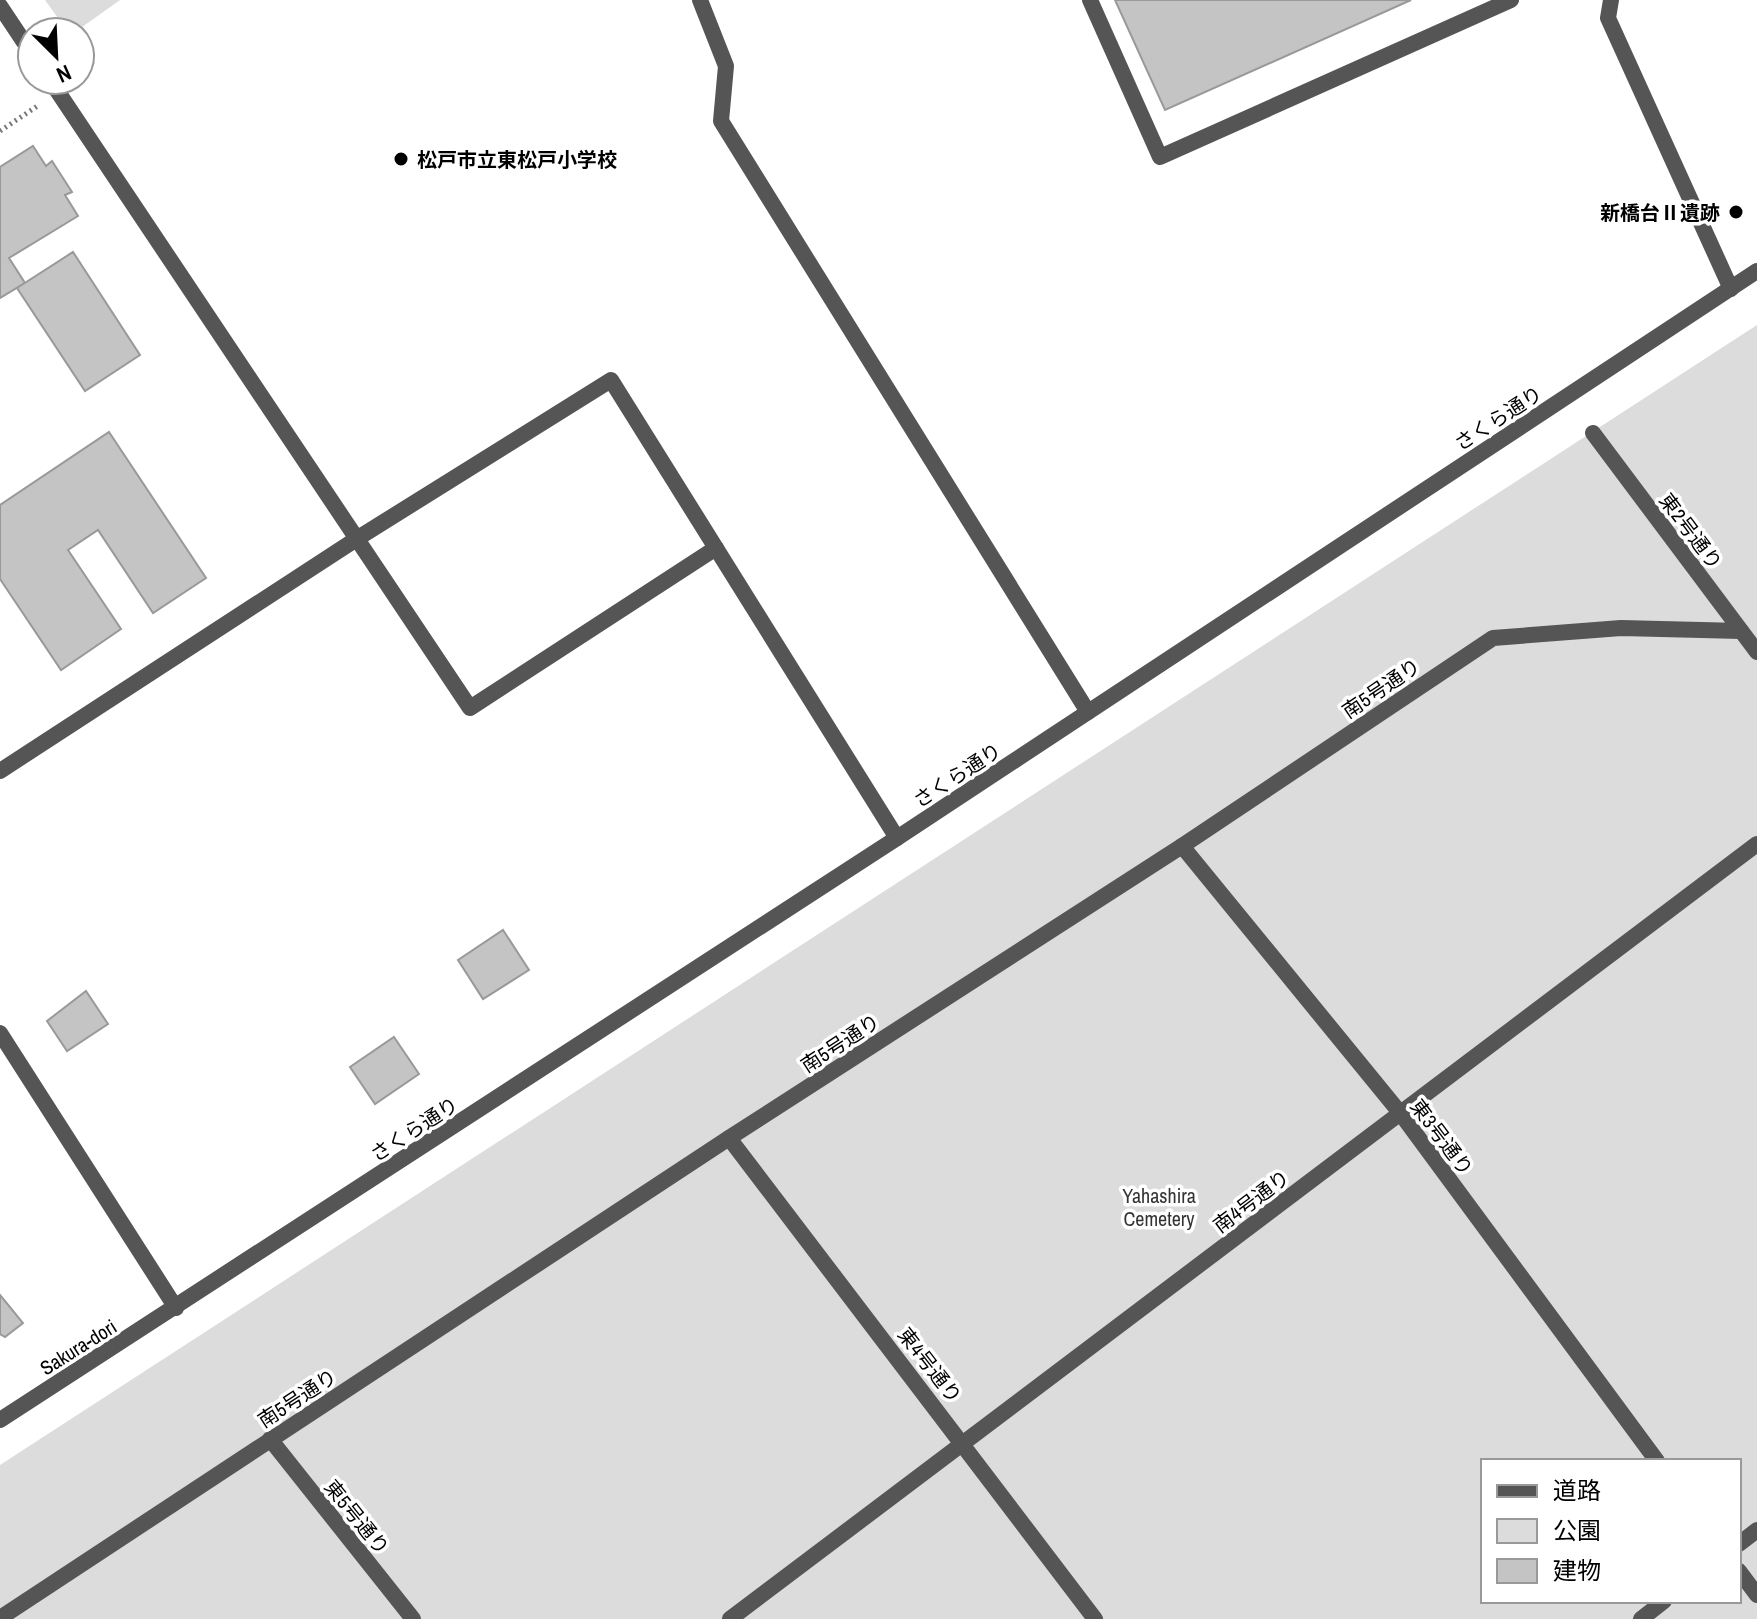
<svg xmlns="http://www.w3.org/2000/svg" width="1757" height="1619" viewBox="0 0 1757 1619" font-family="'Archivo Narrow','Noto Sans JP',sans-serif">
<style>
.green{fill:#dcdcdc;fill-rule:evenodd}
.building{fill:#c4c4c4;stroke:#999;stroke-width:2}
.lines{fill:none;stroke-linecap:round;stroke-linejoin:round}
.path{stroke:#777;stroke-width:5;stroke-dasharray:2 4;stroke-linecap:butt}
.service{stroke:#555;stroke-width:16}
.minor{stroke:#555;stroke-width:16}
.tertiary{stroke:#555;stroke-width:16}
.poi-dot{fill:#000;stroke:#fff;stroke-width:3}
.labels{text-anchor:middle;dominant-baseline:central;stroke-width:7;stroke-linejoin:round;paint-order:stroke}
.poi-label{font-size:20px;font-weight:bold;fill:#000;stroke:#fff;text-anchor:start}
.street-label{font-size:20px;fill:#000;stroke:#fff}
.park-label{font-size:20px;fill:#333;stroke:#fff}
</style>
<rect width="100%" height="100%" fill="#fff"/>
<g class="green">
<path d="M 45,0 L 120,0 L 75,32 L 68,32 Z"/>
<path d="M 1757,325 L 1757,1619 L 0,1619 L 0,1465 ZM 1483,1461 L 1739,1461 L 1739,1601 L 1483,1601 Z"/>
</g>
<g class="building">
<path d="M 1115,0 L 1411,0 L 1165,110 Z"/>
<path d="M 33,146 L 46,166 L 52,161 L 72,192 L 65,195 L 78,216 L 9,258 L 25,283 L 0,298 L 0,167 Z"/>
<path d="M 73,252 L 140,355 L 85,391 L 17,288 Z"/>
<path d="M 109,432 L 206,578 L 153,613 L 98,530 L 68,550 L 121,629 L 61,670 L 0,579 L 0,505 Z"/>
<path d="M 503,930 L 529,970 L 483,999 L 458,960 Z"/>
<path d="M 86,991 L 108,1024 L 67,1051 L 47,1021 Z"/>
<path d="M 394,1037 L 419,1074 L 375,1104 L 350,1067 Z"/>
<path d="M 0,1295 L 23,1323 L 5,1337 L 0,1334 Z"/>
</g>
<g class="lines">
<path class="path" d="M 0,131 L 39,105"/>
<g class="service">
<path d="M 700,0 L 726,66 L 721,121 L 1088,712"/>
<path d="M 1090,0 L 1160,157 L 1511,0"/>
<path d="M 1611,0 L 1608,18 L 1731,289"/>
<path d="M 1593,433 L 1757,652"/>
<path d="M 1182,846 L 1401,1114 L 1657,1461"/>
<path d="M 729,1138 L 1095,1619"/>
<path d="M 270,1439 L 413,1619"/>
<path d="M 1739,1544 L 1757,1530"/>
<path d="M 1739,1571 L 1757,1595"/>
<path d="M 0,1618 L 729,1138 L 1182,846 L 1493,638 L 1621,628 L 1741,631"/>
<path d="M 730,1619 L 1757,844"/>
<path d="M 1641,1619 L 1664,1601"/>
</g>
<g class="minor">
<path d="M 0,6 L 32,54"/>
<path d="M 50,80 L 470,708 L 716,548"/>
<path d="M 0,771 L 358,538 L 611,380 L 897,838"/>
</g>
<g class="tertiary">
<path d="M 0,1033 L 176,1308"/>
<path d="M 0,1420 L 897,838 L 1757,271"/>
</g>
</g>
<g class="poi-dot">
<circle cx="401" cy="159" r="8"/>
<circle cx="1736" cy="212" r="8"/>
</g>
<g class="labels">
<g class="poi-label">
<text x="417" y="159">松戸市立東松戸小学校</text>
<text x="1720" y="212" text-anchor="end">新橋台Ⅱ遺跡</text>
</g>
<g class="street-label">
<text transform="translate(1498 418) rotate(-33)">さくら通り</text>
<text transform="translate(1691 531) rotate(53)">東2号通り</text>
<text transform="translate(1381 688) rotate(-34)">南5号通り</text>
<text transform="translate(957 775) rotate(-33)">さくら通り</text>
<text transform="translate(840 1043) rotate(-33)">南5号通り</text>
<text transform="translate(414 1129) rotate(-33)">さくら通り</text>
<text transform="translate(1442 1137) rotate(53)">東3号通り</text>
<text transform="translate(1251 1201) rotate(-37)">南4号通り</text>
<text transform="translate(78 1347) rotate(-32)">Sakura-dori</text>
<text transform="translate(930 1365) rotate(52)">東4号通り</text>
<text transform="translate(297 1398) rotate(-33)">南5号通り</text>
<text transform="translate(357 1517) rotate(51)">東5号通り</text>
</g>
<g class="park-label">
<text x="1159" y="1195">Yahashira<tspan x="1159" dy="23">Cemetery</tspan></text>
</g>
</g>
<rect x="1481" y="1459" width="260" height="144" fill="#ffffff" stroke="#999999" stroke-width="2"/>
<rect x="1497" y="1485" width="40" height="12" fill="#555555" stroke="#999999" stroke-width="2"/>
<text x="1553" y="1499" font-size="24" fill="#000000">道路</text>
<rect x="1497" y="1519" width="40" height="24" fill="#dcdcdc" stroke="#999999" stroke-width="2"/>
<text x="1553" y="1539" font-size="24" fill="#000000">公園</text>
<rect x="1497" y="1559" width="40" height="24" fill="#c4c4c4" stroke="#999999" stroke-width="2"/>
<text x="1553" y="1579" font-size="24" fill="#000000">建物</text>
<g transform="translate(56 56) rotate(156)"><circle r="38" fill="#ffffff" stroke="#999999" stroke-width="2"/>
<path d="M0-6L14 30L0 20L-14 30Z" fill="#000000"/>
<text y="-12" font-size="22" font-weight="bold" text-anchor="middle" fill="#000000">N</text>
</g>
</svg>
